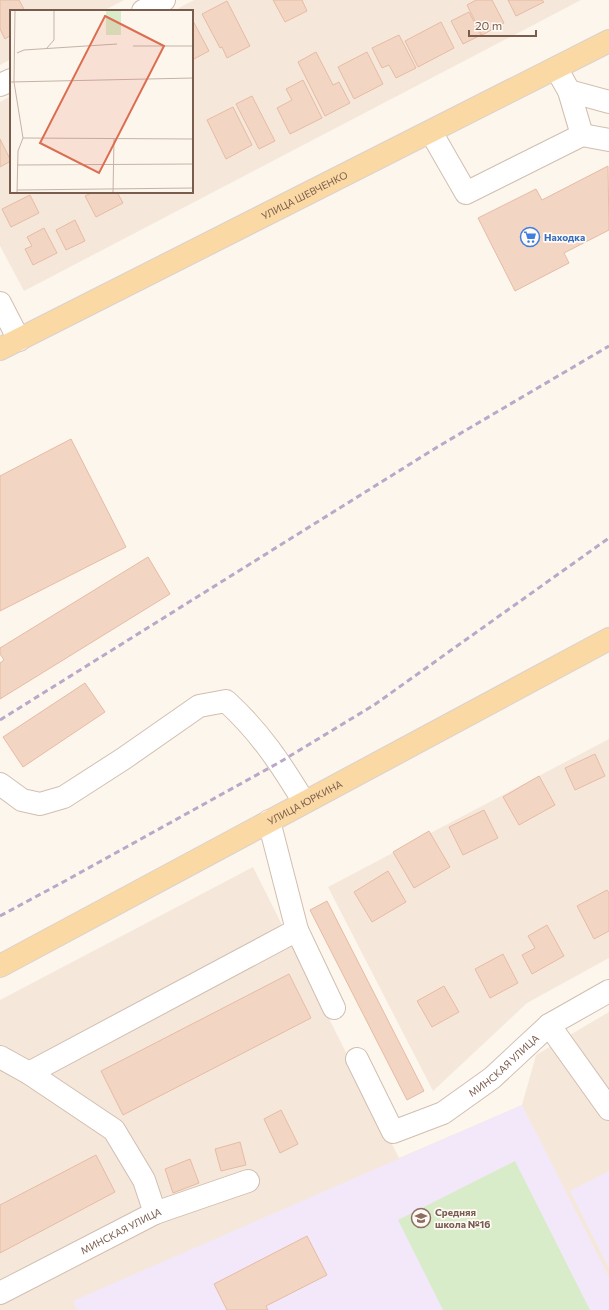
<svg xmlns="http://www.w3.org/2000/svg" width="609" height="1310" viewBox="0 0 609 1310" font-family="Commissioner,sans-serif">
<style>
.residential{fill:#f5e8da}
.education{fill:#f3e8fa}
.green{fill:#d8ecc9}
.building{fill:#f3d5c3;stroke:#e6bba3}
.lines{fill:none;stroke-linecap:round;stroke-linejoin:round}
.minor-casing{stroke:#d1beb0;stroke-width:24}
.major-casing{stroke:#dad1cd;stroke-width:24}
.minor{stroke:#fff;stroke-width:22}
.major{stroke:#fbd9a5;stroke-width:22}
.rail{stroke:#b9a8c9;stroke-width:3;stroke-dasharray:6 4;stroke-linecap:butt}
.labels{text-anchor:middle;dominant-baseline:central;stroke-width:3.5;stroke-linejoin:round;paint-order:stroke}
.street-label{font-size:10px;fill:#7a5c4d;stroke:#fffaf3}
.shop-label{font-size:10px;font-weight:bold;fill:#366cbe;stroke:#fffaf3;text-anchor:start}
.education-label{font-size:10px;font-weight:bold;fill:#785e54;stroke:#fffaf3;text-anchor:start}
.inset-road{fill:none;stroke:#c5b3a7;stroke-width:1}
.view{fill:#dc6d51;fill-opacity:0.15;stroke:#dc6d51;stroke-width:2}
.inset-edge{fill:none;stroke:#7a5c4d;stroke-width:2}
</style>
<rect width="100%" height="100%" fill="#fdf6ec"/>
<g class="residential">
<path d="M 0,0 L 124,0 L 103,11 L 11,11 L 11,59 L 0,65 Z"/>
<path d="M 194,0 L 581,0 L 24,291 L 0,246 L 0,102 L 11,96 L 11,192 L 192,192 L 192,11 L 173,11 Z"/>
<path d="M 609,739 L 609,958 L 527,1003 L 433,1091 L 328,887 Z"/>
<path d="M 253,867 L 399,1158 L 522,1105 L 536,1055 L 609,1012 L 609,1310 L 0,1310 L 0,1000 Z"/>
</g>
<g class="education">
<path d="M 522,1105 L 609,1277 L 609,1310 L 77,1310 L 73,1301 Z"/>
<path d="M 609,1171 L 609,1268 L 570,1191 Z"/>
</g>
<path class="green" d="M 515,1161 L 590,1310 L 443,1310 L 398,1220 Z"/>
<g class="building">
<path d="M 0,0 L 19,0 L 25,11 L 11,11 L 11,35 L 5,39 L 0,29 Z"/>
<path d="M 273,0 L 302,0 L 307,11 L 285,22 Z"/>
<path d="M 476,0 L 492,0 L 504,23 L 482,35 L 467,5 Z"/>
<path d="M 508,0 L 542,0 L 544,2 L 516,16 Z"/>
<path d="M 227,1 L 250,46 L 227,58 L 222,47 L 220,48 L 202,14 Z"/>
<path d="M 469,12 L 481,35 L 463,44 L 451,21 Z"/>
<path d="M 192,19 L 209,51 L 192,60 Z"/>
<path d="M 441,22 L 454,48 L 418,67 L 405,41 Z"/>
<path d="M 399,35 L 416,68 L 396,78 L 389,65 L 382,68 L 372,48 Z"/>
<path d="M 316,52 L 333,85 L 339,82 L 350,103 L 325,116 L 298,62 Z"/>
<path d="M 367,52 L 383,84 L 354,99 L 338,67 Z"/>
<path d="M 303,80 L 322,118 L 290,134 L 277,108 L 292,100 L 286,89 Z"/>
<path d="M 252,96 L 275,141 L 259,149 L 236,104 Z"/>
<path d="M 233,107 L 252,145 L 226,159 L 207,120 Z"/>
<path d="M 0,139 L 11,161 L 0,167 Z"/>
<path d="M 608,166 L 609,230 L 564,253 L 569,263 L 515,291 L 478,218 L 536,189 L 542,200 Z"/>
<path d="M 93,192 L 117,192 L 123,203 L 96,217 L 85,196 Z"/>
<path d="M 30,195 L 39,213 L 11,227 L 2,209 Z"/>
<path d="M 75,220 L 85,241 L 66,250 L 56,230 Z"/>
<path d="M 44,228 L 57,253 L 33,265 L 25,249 L 32,246 L 27,237 Z"/>
<path d="M 71,439 L 126,547 L 0,611 L 0,476 Z"/>
<path d="M 148,557 L 170,594 L 0,699 L 0,663 L 4,660 L 0,654 L 0,648 Z"/>
<path d="M 85,683 L 105,712 L 23,767 L 3,737 Z"/>
<path d="M 595,754 L 605,776 L 575,790 L 565,768 Z"/>
<path d="M 539,776 L 555,805 L 519,825 L 503,797 Z"/>
<path d="M 484,810 L 498,838 L 463,855 L 449,827 Z"/>
<path d="M 429,831 L 450,867 L 414,888 L 393,852 Z"/>
<path d="M 388,871 L 406,902 L 372,922 L 354,892 Z"/>
<path d="M 607,890 L 609,893 L 609,931 L 594,939 L 577,906 Z"/>
<path d="M 327,901 L 424,1091 L 407,1100 L 310,910 Z"/>
<path d="M 547,925 L 564,956 L 532,974 L 522,955 L 535,948 L 528,936 Z"/>
<path d="M 503,954 L 518,983 L 490,998 L 475,969 Z"/>
<path d="M 289,974 L 311,1018 L 123,1115 L 101,1071 Z"/>
<path d="M 444,986 L 459,1012 L 432,1027 L 417,1001 Z"/>
<path d="M 281,1110 L 298,1144 L 280,1153 L 264,1119 Z"/>
<path d="M 240,1142 L 246,1165 L 221,1171 L 215,1149 Z"/>
<path d="M 96,1155 L 115,1192 L 0,1253 L 0,1205 Z"/>
<path d="M 190,1159 L 199,1183 L 173,1193 L 165,1169 Z"/>
<path d="M 307,1236 L 327,1275 L 266,1306 L 268,1310 L 227,1310 L 214,1284 Z"/>
</g>
<g class="lines">
<g class="minor-casing">
<g id="minor">
<path d="M 143,11 L 164,0"/>
<path d="M 556,68 L 569,91 L 582,135"/>
<path d="M 0,85 L 11,80"/>
<path d="M 569,91 L 609,102"/>
<path d="M 431,132 L 466,193 L 582,135 L 609,140"/>
<path d="M 0,303 L 19,340"/>
<path d="M 0,784 L 22,800 L 40,804 L 64,797 L 123,759 L 199,706 L 226,701 C 260,732 281,764 304,802"/>
<path d="M 269,821 L 297,930 L 334,1008"/>
<path d="M 549,1025 L 609,1109"/>
<path d="M 0,1057 L 29,1073 L 114,1130 L 144,1180 L 155,1213"/>
<path id="s1" d="M 357,1059 L 393,1132 L 443,1113 L 492,1078 L 549,1025 L 609,991"/>
<path d="M 29,1073 L 297,930"/>
<path id="s2" d="M 0,1293 L 155,1213 L 248,1181"/>
</g>
</g>
<g class="major-casing">
<g id="major">
<path id="s3" d="M 0,349 L 609,41"/>
<path id="s4" d="M 0,966 L 609,639"/>
</g>
</g>
<use href="#minor" class="minor"/>
<use href="#major" class="major"/>
<g class="rail">
<path d="M 0,720 L 439,446 L 609,346"/>
<path d="M 0,916 L 65,881 L 280,762 L 374,705 L 609,538"/>
</g>
</g>
<defs>
<g id="supermarket-ring" transform="scale(1)"><circle r="9.5" fill="#fffaf3" stroke="#3f7fe0" stroke-width="1.5"/><path d="M-6-5.5h2.5l.6 2H6L4.5 2H-2.5L-4.4-4H-6ZM-1.5 3.2a1.3 1.3 0 1 0 .1 0ZM3 3.2a1.3 1.3 0 1 0 .1 0Z" fill="#3f7fe0"/></g>
<g id="school-ring" transform="scale(1)"><circle r="9.5" fill="#fffaf3" stroke="#8d6e63" stroke-width="1.5"/><path d="M0-5L7-2L0 1L-7-2ZM-4 1L0 2.5L4 1V4Q0 6-4 4Z" fill="#8d6e63"/></g>
</defs>
<g fill-rule="evenodd">
<use href="#supermarket-ring" x="530" y="237"/>
<use href="#school-ring" x="421" y="1218"/>
</g>
<g class="labels">
<g class="street-label">
<text stroke="none"><textPath href="#s3" startOffset="341">УЛИЦА ШЕВЧЕНКО</textPath></text>
<text stroke="none"><textPath href="#s4" startOffset="346">УЛИЦА ЮРКИНА</textPath></text>
<text stroke="none"><textPath href="#s1" startOffset="212">МИНСКАЯ УЛИЦА</textPath></text>
<text stroke="none"><textPath href="#s2" startOffset="136">МИНСКАЯ УЛИЦА</textPath></text>
</g>
<g class="shop-label">
<text x="544" y="237">Находка</text>
</g>
<g class="education-label">
<text x="435" y="1212">Средняя<tspan x="435" dy="12">школа №16</tspan></text>
</g>
</g>
<g transform="translate(10 10)">
<rect width="183" height="183" fill="#fdf6ec"/>
<path d="M 96,0 L 111,0 L 111,25 L 96,25 Z" fill="#d8ecc9"/>
<path class="inset-road" d="M 123,36 L 183,36M 36,39 L 44,30 L 44,0M 7,43 L 14,40 L 107,34M 0,72 L 183,68M 4,72 L 5,0M 4,72 L 13,128 L 183,129M 7,155 L 183,154M 7,180 L 183,178M 7,183 L 8,141 L 13,128M 103,183 L 104,129"/>
<path class="view" d="M 95,6 L 154,36 L 89,163 L 30,133 Z"/>
<rect width="183" height="183" class="inset-edge"/>
</g>
<path d="M469 30v6h67v-6" fill="none" stroke="#7a5c4d" stroke-width="2"/>
<text x="475" y="30" font-size="12" fill="#7a5c4d" stroke="#fffaf3" stroke-width="3" paint-order="stroke">20 m</text>
</svg>
